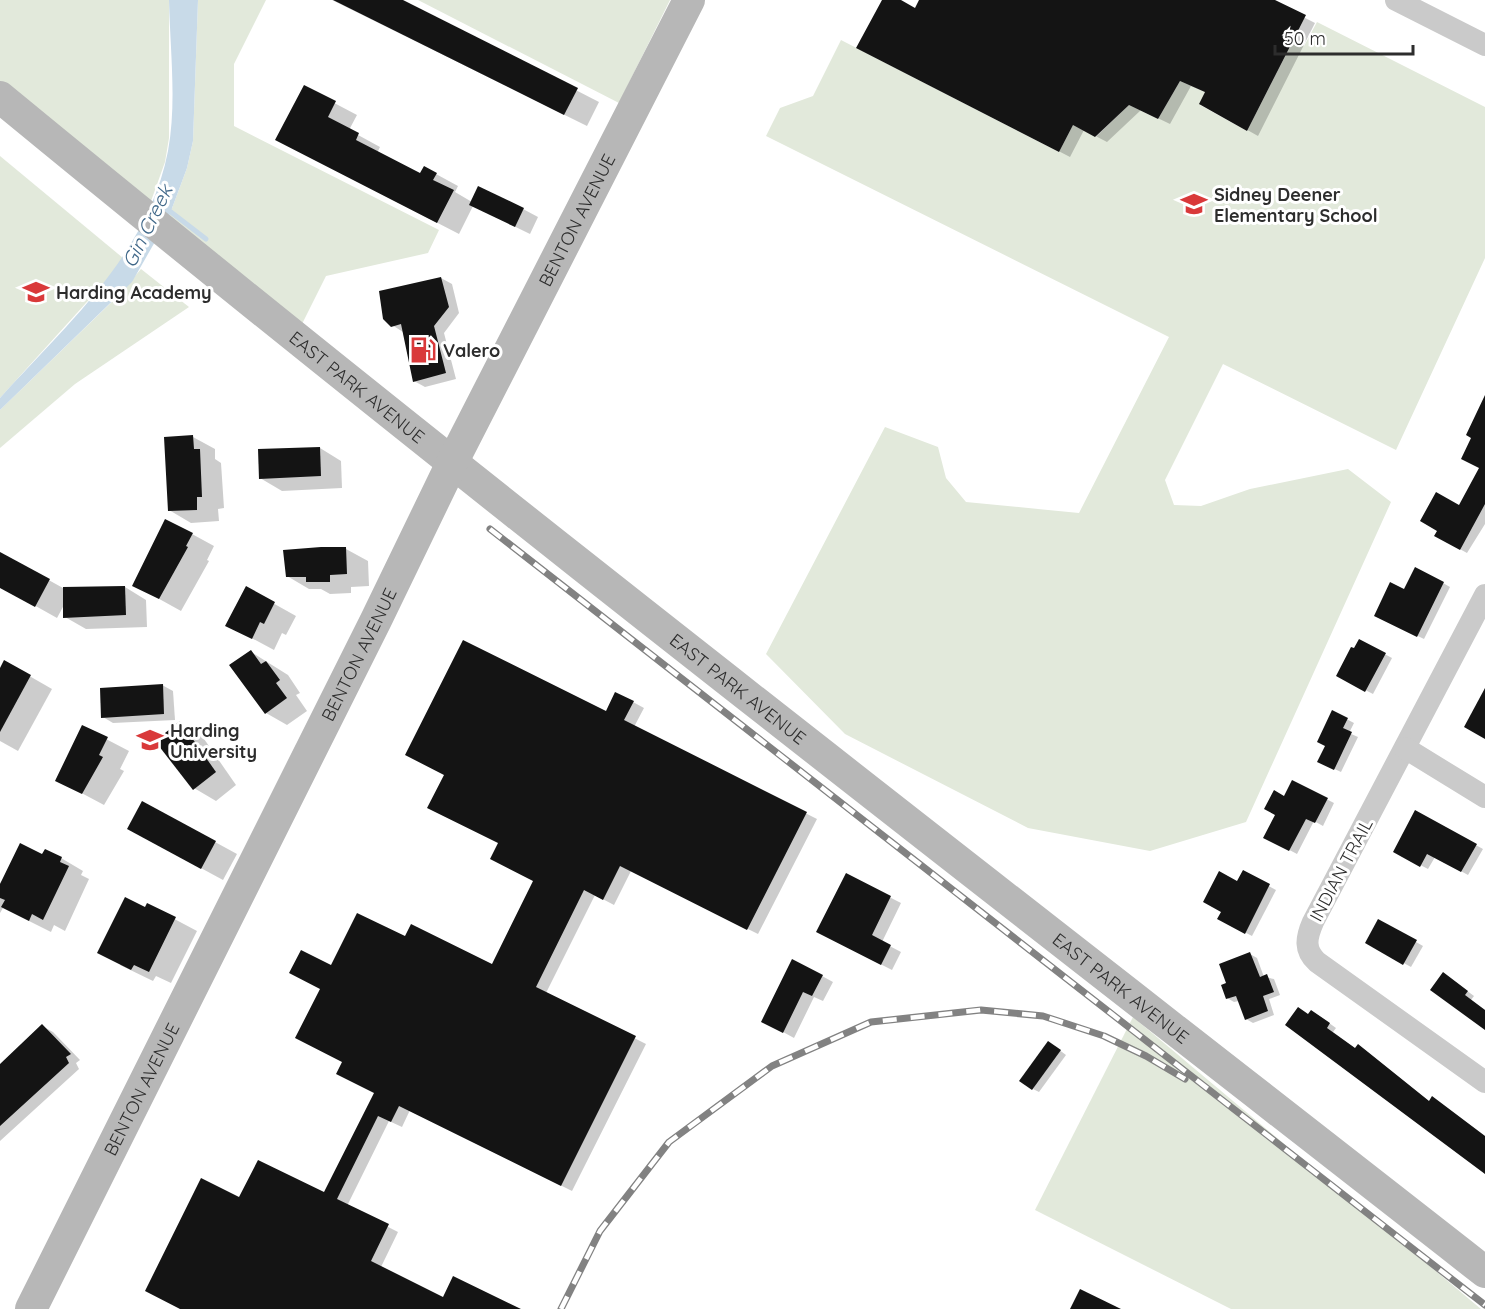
<svg xmlns="http://www.w3.org/2000/svg" width="1485" height="1309" viewBox="0 0 1485 1309" font-family="Quicksand,sans-serif">
<style>
.green{fill:#e2e9db}
.water{fill:#c8dae8}
.shadow{fill:#0003}
.lines{fill:none;stroke-linecap:round;stroke-linejoin:round}
.stream{stroke:#c8dae8;stroke-width:5}
.building{fill:#141414}
.street{stroke:#cacaca;stroke-width:22}
.secondary{stroke:#b7b7b7;stroke-width:32}
.rail-casing{stroke:#828282;stroke-width:7}
.rail{stroke:#fff;stroke-width:4.5;stroke-dasharray:14;stroke-linecap:butt}
.labels{text-anchor:middle;dominant-baseline:central;stroke-width:6;stroke-linejoin:round;paint-order:stroke}
.poi-label{font-size:18px;font-weight:bold;fill:#2d2d2d;stroke:#fff;text-anchor:start}
.street-label{font-size:18px;fill:#2d2d2d;stroke:#fff}
.water-label{font-size:20px;font-style:italic;fill:#406889;stroke:#fff}
</style>
<rect width="100%" height="100%" fill="#fff"/>
<g class="green">
<path d="M 0,0 L 169,0 L 169,138 L 165,162 L 150,204 L 0,84 Z"/>
<path d="M 198,0 L 266,0 L 234,64 L 234,126 L 439,230 L 428,253 L 326,276 L 299,330 L 168,219 L 187,168 L 193,141 Z"/>
<path d="M 418,0 L 670,0 L 619,103 Z"/>
<path d="M 1317,22 L 1485,107 L 1485,258 L 1396,450 L 1223,364 L 1165,480 L 1174,505 L 1201,506 L 1250,489 L 1348,469 L 1391,502 L 1246,822 L 1150,851 L 1028,828 L 845,734 L 766,654 L 885,427 L 938,447 L 946,478 L 966,502 L 1079,513 L 1169,337 L 766,136 L 780,108 L 813,96 L 841,40 L 1059,152 L 1073,125 L 1096,137 L 1129,105 L 1158,119 L 1180,81 L 1205,92 L 1200,105 L 1247,131 L 1293,41 L 1304,46 Z"/>
<path d="M 0,156 L 123,258 L 105,282 L 0,398 Z"/>
<path d="M 141,269 L 189,307 L 75,384 L 0,448 L 0,410 L 119,295 Z"/>
<path d="M 1133,1017 L 1481,1309 L 1231,1309 L 1035,1210 Z"/>
</g>
<path class="water" d="M 169,0 L 198,0 L 193,141 L 187,168 L 168,219 L 132,282 L 0,410 L 0,398 C 67,324 148,254 168,151 C 177,103 170,49 169,0 Z"/>
<g class="shadow">
<path d="M 332,0 L 400,0 L 599,102 L 587,126 Z"/>
<path d="M 883,0 L 898,0 L 915,10 L 921,0 L 1270,0 L 1315,23 L 1258,136 L 1201,104 L 1207,93 L 1191,86 L 1170,124 L 1141,110 L 1107,142 L 1084,130 L 1070,157 L 869,53 Z"/>
<path d="M 304,87 L 357,115 L 349,130 L 380,147 L 377,153 L 420,175 L 436,174 L 458,186 L 455,192 L 472,202 L 523,209 L 538,217 L 530,234 L 473,206 L 459,234 L 277,140 Z"/>
<path d="M 441,278 L 452,284 L 459,313 L 444,333 L 456,379 L 425,387 L 414,381 L 403,332 L 392,325 Z"/>
<path d="M 1485,411 L 1485,524 L 1467,553 L 1436,536 L 1460,507 L 1481,468 Z"/>
<path d="M 193,437 L 215,449 L 215,459 L 221,463 L 224,508 L 218,509 L 219,521 L 191,523 L 169,510 Z"/>
<path d="M 320,448 L 341,461 L 342,488 L 282,491 L 260,478 Z"/>
<path d="M 192,534 L 214,546 L 207,560 L 209,561 L 181,611 L 134,585 Z"/>
<path d="M 346,549 L 368,561 L 369,586 L 351,587 L 351,593 L 330,594 L 321,589 L 309,589 L 287,576 Z"/>
<path d="M 0,553 L 63,588 L 125,587 L 146,600 L 147,627 L 86,629 L 65,617 L 64,605 L 57,618 L 0,586 Z"/>
<path d="M 1443,583 L 1450,587 L 1424,639 L 1383,619 Z"/>
<path d="M 246,588 L 296,616 L 286,635 L 282,633 L 274,650 L 227,625 Z"/>
<path d="M 1360,641 L 1392,658 L 1373,694 L 1338,676 Z"/>
<path d="M 251,652 L 288,675 L 300,693 L 296,695 L 307,711 L 287,725 L 266,713 Z"/>
<path d="M 5,662 L 52,689 L 18,751 L 0,741 L 0,669 Z"/>
<path d="M 162,685 L 173,691 L 175,720 L 113,723 L 103,717 Z"/>
<path d="M 633,702 L 644,708 L 634,727 L 817,819 L 758,934 L 631,871 L 614,905 L 595,895 L 546,993 L 646,1044 L 572,1191 L 410,1110 L 402,1127 L 389,1121 L 347,1206 L 398,1232 L 381,1267 L 444,1299 L 517,1309 L 181,1309 L 240,1199 L 324,1195 L 375,1093 L 344,1062 L 332,967 L 406,938 L 492,966 L 535,881 L 606,713 Z"/>
<path d="M 1333,712 L 1354,723 L 1349,733 L 1358,737 L 1341,772 L 1326,765 Z"/>
<path d="M 180,723 L 202,736 L 236,785 L 216,801 L 194,788 Z"/>
<path d="M 83,727 L 129,751 L 120,769 L 124,771 L 104,805 L 57,780 Z"/>
<path d="M 1293,782 L 1334,803 L 1323,826 L 1314,821 L 1297,854 L 1265,837 Z"/>
<path d="M 1416,812 L 1483,849 L 1468,875 L 1435,857 L 1428,869 L 1395,852 Z"/>
<path d="M 151,841 L 215,842 L 237,854 L 223,880 Z"/>
<path d="M 43,856 L 61,858 L 83,871 L 81,875 L 89,879 L 65,931 L 54,925 L 51,932 L 3,908 L 0,913 L 0,883 Z"/>
<path d="M 1243,872 L 1276,890 L 1252,936 L 1219,919 Z"/>
<path d="M 846,875 L 901,903 L 882,942 L 901,952 L 892,970 L 829,938 Z"/>
<path d="M 148,905 L 197,931 L 171,983 L 156,976 L 153,981 L 120,965 Z"/>
<path d="M 1379,921 L 1423,946 L 1411,967 L 1367,943 Z"/>
<path d="M 1250,954 L 1257,958 L 1264,977 L 1274,979 L 1280,995 L 1269,999 L 1274,1015 L 1253,1023 L 1246,1019 L 1239,1001 L 1234,1002 L 1227,998 L 1228,984 Z"/>
<path d="M 822,976 L 833,982 L 823,1001 L 814,997 L 794,1038 L 763,1021 Z"/>
<path d="M 1450,978 L 1474,996 L 1471,1000 L 1485,1010 L 1485,1028 Z"/>
<path d="M 1309,1015 L 1318,1015 L 1336,1028 L 1333,1032 L 1356,1049 L 1365,1050 L 1430,1102 L 1439,1102 L 1485,1136 L 1485,1172 Z"/>
<path d="M 42,1026 L 53,1032 L 80,1060 L 76,1063 L 79,1069 L 0,1141 L 0,1066 Z"/>
<path d="M 1054,1046 L 1066,1055 L 1039,1092 L 1033,1089 Z"/>
</g>
<g class="lines">
<path class="stream" d="M 167,209 L 206,239"/>
</g>
<g class="building">
<path d="M 333,0 L 403,0 L 578,88 L 564,115 Z"/>
<path d="M 882,0 L 901,0 L 915,8 L 919,0 L 1275,0 L 1306,15 L 1247,131 L 1199,104 L 1205,92 L 1180,81 L 1158,119 L 1129,105 L 1095,137 L 1073,125 L 1059,152 L 856,48 Z"/>
<path d="M 304,85 L 336,101 L 328,117 L 359,133 L 356,140 L 420,173 L 424,166 L 437,173 L 433,180 L 454,190 L 437,223 L 275,140 Z"/>
<path d="M 478,186 L 524,208 L 515,227 L 469,205 Z"/>
<path d="M 441,277 L 449,307 L 434,326 L 446,373 L 413,382 L 401,324 L 391,327 L 383,319 L 379,291 Z"/>
<path d="M 1485,395 L 1485,504 L 1460,550 L 1434,536 L 1437,531 L 1420,521 L 1436,492 L 1459,505 L 1479,468 L 1461,459 L 1471,438 L 1466,435 Z"/>
<path d="M 193,435 L 194,449 L 200,449 L 202,497 L 197,497 L 197,510 L 168,511 L 164,437 Z"/>
<path d="M 320,447 L 321,476 L 259,479 L 258,449 Z"/>
<path d="M 165,519 L 193,533 L 186,546 L 188,547 L 159,599 L 132,586 Z"/>
<path d="M 321,547 L 346,547 L 347,574 L 330,575 L 330,582 L 306,582 L 306,577 L 286,577 L 283,550 Z"/>
<path d="M 0,552 L 50,579 L 35,607 L 0,588 Z"/>
<path d="M 1415,567 L 1444,582 L 1417,637 L 1374,616 L 1390,582 L 1404,589 Z"/>
<path d="M 125,586 L 126,615 L 63,618 L 63,587 Z"/>
<path d="M 246,586 L 275,602 L 264,624 L 260,622 L 252,639 L 225,626 Z"/>
<path d="M 1359,639 L 1386,653 L 1365,692 L 1336,676 L 1351,647 L 1354,648 Z"/>
<path d="M 463,640 L 606,711 L 615,692 L 634,701 L 624,720 L 807,812 L 747,930 L 620,866 L 603,900 L 584,890 L 536,987 L 636,1036 L 561,1186 L 399,1106 L 391,1122 L 378,1116 L 337,1199 L 389,1224 L 371,1261 L 443,1297 L 453,1276 L 521,1309 L 180,1309 L 145,1291 L 201,1178 L 239,1197 L 258,1160 L 324,1192 L 374,1093 L 336,1074 L 342,1062 L 295,1038 L 320,989 L 289,973 L 301,950 L 331,965 L 357,913 L 405,936 L 411,924 L 492,964 L 533,881 L 490,859 L 498,843 L 427,808 L 444,775 L 405,755 Z"/>
<path d="M 251,650 L 261,664 L 266,661 L 280,680 L 276,683 L 287,698 L 265,714 L 229,665 Z"/>
<path d="M 4,660 L 31,675 L 0,732 L 0,668 Z"/>
<path d="M 163,684 L 164,714 L 101,718 L 100,688 Z"/>
<path d="M 1485,688 L 1485,739 L 1464,727 Z"/>
<path d="M 1332,710 L 1348,718 L 1343,728 L 1352,732 L 1334,770 L 1317,762 L 1325,746 L 1317,742 Z"/>
<path d="M 180,721 L 216,772 L 193,790 L 155,741 Z"/>
<path d="M 82,725 L 108,737 L 99,755 L 103,757 L 82,794 L 55,781 Z"/>
<path d="M 1292,780 L 1328,798 L 1315,823 L 1306,819 L 1289,851 L 1263,838 L 1275,815 L 1264,809 L 1274,790 L 1284,796 Z"/>
<path d="M 142,801 L 216,841 L 201,869 L 127,829 Z"/>
<path d="M 1415,810 L 1477,844 L 1461,872 L 1427,854 L 1420,867 L 1393,852 Z"/>
<path d="M 20,843 L 42,854 L 45,849 L 62,857 L 60,862 L 69,866 L 43,920 L 32,914 L 29,921 L 1,907 L 5,900 L 0,898 L 0,884 Z"/>
<path d="M 1243,870 L 1270,884 L 1245,934 L 1217,919 L 1221,912 L 1203,902 L 1219,871 L 1237,881 Z"/>
<path d="M 846,873 L 891,896 L 872,935 L 891,945 L 881,965 L 816,932 Z"/>
<path d="M 125,897 L 145,907 L 147,903 L 176,917 L 149,972 L 134,965 L 131,970 L 97,953 Z"/>
<path d="M 1378,919 L 1417,940 L 1403,965 L 1365,943 Z"/>
<path d="M 1250,952 L 1260,977 L 1267,974 L 1274,992 L 1263,996 L 1268,1011 L 1245,1020 L 1236,996 L 1226,999 L 1221,985 L 1226,983 L 1219,964 Z"/>
<path d="M 792,959 L 823,975 L 812,996 L 803,992 L 783,1033 L 761,1022 Z"/>
<path d="M 1443,972 L 1468,991 L 1465,995 L 1485,1010 L 1485,1030 L 1430,990 Z"/>
<path d="M 1298,1007 L 1308,1014 L 1311,1010 L 1330,1023 L 1327,1028 L 1355,1048 L 1358,1044 L 1429,1101 L 1432,1096 L 1485,1136 L 1485,1174 L 1285,1025 Z"/>
<path d="M 42,1024 L 71,1054 L 66,1057 L 69,1063 L 0,1126 L 0,1064 Z"/>
<path d="M 1048,1041 L 1061,1050 L 1032,1090 L 1019,1081 Z"/>
<path d="M 1080,1289 L 1121,1309 L 1070,1309 Z"/>
</g>
<g class="lines">
<g class="street">
<path d="M 1396,0 L 1485,45"/>
<path d="M 1485,595 L 1313,922 C 1306,938 1304,950 1317,962 L 1485,1082"/>
<path d="M 1405,748 L 1485,797"/>
</g>
<g class="secondary">
<path id="s1" d="M 0,97 C 487,498 988,883 1485,1272"/>
<path id="s2" d="M 31,1309 L 376,620 L 452,463 L 689,0"/>
</g>
<g class="rail-casing">
<g id="rail">
<path d="M 490,529 L 1485,1305"/>
<path d="M 561,1309 L 600,1231 L 669,1142 L 772,1066 L 871,1022 L 981,1010 L 1043,1016 L 1104,1036 L 1146,1056 L 1185,1079"/>
</g>
</g>
<use href="#rail" class="rail"/>
</g>
<defs>
<g id="school-bare" transform="scale(2.07)"><path d="M0-5L7-2L0 1L-7-2ZM-4 1L0 2.5L4 1V4Q0 6-4 4Z" fill="#d9393a" stroke="#fff" stroke-width="2.5" paint-order="stroke"/></g>
<g id="fuel-bare" transform="scale(2.07)"><path d="M-5.5-6h7V0h2V4h1.3V-2.5L3-4.5l.8-.8L6-3V5H2.5V1h-1V6h-7ZM-4.2-4.7v3.2H.2V-4.7Z" fill="#d9393a" stroke="#fff" stroke-width="2.5" paint-order="stroke"/></g>
<g id="university-bare" transform="scale(2.07)"><path d="M0-5L7-2L0 1L-7-2ZM-4 1L0 2.5L4 1V4Q0 6-4 4Z" fill="#d9393a" stroke="#fff" stroke-width="2.5" paint-order="stroke"/></g>
</defs>
<g fill-rule="evenodd">
<use href="#school-bare" x="1194" y="204"/>
<use href="#school-bare" x="36" y="292"/>
<use href="#fuel-bare" x="423" y="350"/>
<use href="#university-bare" x="150" y="740"/>
</g>
<g class="labels">
<g class="poi-label">
<text x="1214" y="194">Sidney Deener<tspan x="1214" dy="21">Elementary School</tspan></text>
<text x="56" y="292">Harding Academy</text>
<text x="443" y="350">Valero</text>
<text x="170" y="730">Harding<tspan x="170" dy="21">University</tspan></text>
</g>
<g class="street-label">
<text stroke="none"><textPath href="#s2" startOffset="1218">BENTON AVENUE</textPath></text>
<text stroke="none"><textPath href="#s1" startOffset="460">EAST PARK AVENUE</textPath></text>
<text stroke="none"><textPath href="#s2" startOffset="732">BENTON AVENUE</textPath></text>
<text stroke="none"><textPath href="#s1" startOffset="946">EAST PARK AVENUE</textPath></text>
<text transform="translate(1341 870) rotate(-62)">INDIAN TRAIL</text>
<text stroke="none"><textPath href="#s1" startOffset="1432">EAST PARK AVENUE</textPath></text>
<text stroke="none"><textPath href="#s2" startOffset="246">BENTON AVENUE</textPath></text>
</g>
<g class="water-label">
<text transform="translate(147 226) rotate(-64)">Gin Creek</text>
</g>
</g>
<path d="M1275 45v9h138v-9" fill="none" stroke="#2d2d2d" stroke-width="3"/>
<text x="1284" y="45" font-size="18" fill="#2d2d2d" stroke="#ffffff" stroke-width="4.5" paint-order="stroke">50 m</text>
</svg>
